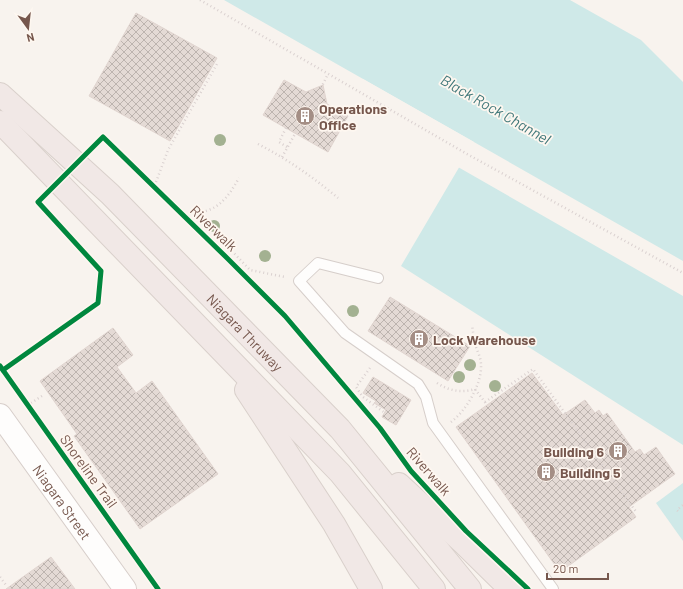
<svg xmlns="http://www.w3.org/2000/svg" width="683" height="589" viewBox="0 0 683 589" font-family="Barlow,sans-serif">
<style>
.water{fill:#cfe9e8}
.pier{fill:#f8f3ee}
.building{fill:url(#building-cross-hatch);stroke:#e1d5d0}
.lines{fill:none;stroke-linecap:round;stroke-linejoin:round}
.lane-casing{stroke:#d6ceca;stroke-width:12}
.secondary-casing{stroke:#d7ceca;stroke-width:24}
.highway-casing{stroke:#d9d0cb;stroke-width:24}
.path{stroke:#dad1d0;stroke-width:2.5;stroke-dasharray:1 3;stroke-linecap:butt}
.lane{stroke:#fefdfc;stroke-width:10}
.secondary{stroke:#fefdfc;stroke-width:22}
.highway{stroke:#f1e8e6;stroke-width:22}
.cycleway-casing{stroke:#fef7f0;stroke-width:8}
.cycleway{stroke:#00873e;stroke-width:5}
.tree{fill:#a3b191}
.labels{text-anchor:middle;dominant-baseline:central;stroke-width:3.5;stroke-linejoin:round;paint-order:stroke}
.poi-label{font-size:14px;font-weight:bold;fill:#76574d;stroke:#fef7f0;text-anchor:start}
.street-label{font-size:14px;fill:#76574d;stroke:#fef7f0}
.water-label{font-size:15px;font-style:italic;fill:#41787a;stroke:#fef7f0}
</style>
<defs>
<pattern id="building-cross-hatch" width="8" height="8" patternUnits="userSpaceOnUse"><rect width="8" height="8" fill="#e4dad5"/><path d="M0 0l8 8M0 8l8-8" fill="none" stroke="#bdb4af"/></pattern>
</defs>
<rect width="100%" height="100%" fill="#f8f3ee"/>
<g class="water">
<path d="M 224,0 L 570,0 L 641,40 L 683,82 L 683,445 L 401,266 L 474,142 Z"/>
<path d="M 683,483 L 683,541 L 656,503 Z"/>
</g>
<path class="pier" d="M 363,79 L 683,261 L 683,296 L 458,167 L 471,143 L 362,81 Z"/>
<g class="building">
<path d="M 136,13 L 217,58 L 170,141 L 89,96 Z"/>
<path d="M 284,80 L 306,92 L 323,85 L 327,104 L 348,116 L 328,152 L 263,115 Z"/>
<path d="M 390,297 L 470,346 L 448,381 L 368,331 Z"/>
<path d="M 113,328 L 133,355 L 117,367 L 136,393 L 152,381 L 218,474 L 140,529 L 74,436 L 77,434 L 40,381 Z"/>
<path d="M 532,373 L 563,415 L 585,400 L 595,413 L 599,410 L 603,416 L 607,413 L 635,452 L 640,449 L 644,455 L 656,447 L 675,474 L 629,507 L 636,517 L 560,572 L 456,427 Z"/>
<path d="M 373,377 L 411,400 L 396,425 L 382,417 L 386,410 L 374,403 L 376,401 L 363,393 Z"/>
<path d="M 51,557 L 75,589 L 6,589 Z"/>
</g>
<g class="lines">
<g class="lane-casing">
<path id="lane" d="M 378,278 L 318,263 L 299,281 L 345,333 L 418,384 L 426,397 L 433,423 L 553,589"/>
</g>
<g class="secondary-casing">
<g id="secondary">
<path id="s1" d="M 0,415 L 125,589"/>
</g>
</g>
<g class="highway-casing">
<g id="highway">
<path id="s2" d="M 0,94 L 110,194 L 340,429 L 470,589"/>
<path d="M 0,122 L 340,473 L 434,589"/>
<path d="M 246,390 L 334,524 L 371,589"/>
<path d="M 399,484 L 463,543 L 510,589"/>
</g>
</g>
<g class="path">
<path d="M 200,0 L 467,154 L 683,273"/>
<path d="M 321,88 L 328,74"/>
<path d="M 286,128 L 279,142 L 287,147"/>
<path d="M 258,144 C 287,159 313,177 338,198"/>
<path d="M 282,157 L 295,134"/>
<path d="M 156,182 L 168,150 L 217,64"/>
<path d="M 190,213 C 217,213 227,199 239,178"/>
<path d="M 196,213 L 250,270 L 285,277"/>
<path d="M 370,368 L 356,387 L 363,397 L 385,413"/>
<path d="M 437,383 C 449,391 462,393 475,389 L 487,405"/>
<path d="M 485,402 L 533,369 L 637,513"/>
<path d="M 31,403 L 42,396"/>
<path d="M 451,422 C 466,411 482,384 481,365 C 481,357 477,351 475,344 C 474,338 473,332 472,325"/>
<path d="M 678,511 L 677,510 L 683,505"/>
<path d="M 0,577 L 6,585"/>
</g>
<use href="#lane" class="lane"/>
<use href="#secondary" class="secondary"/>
<use href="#highway" class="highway"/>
<g class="cycleway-casing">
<g id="cycleway">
<path d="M 0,366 L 158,589"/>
<path d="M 3,370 L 98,303 L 101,271 L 38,202 L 103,137 L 227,258 L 285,316 L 380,428 L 411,471 L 466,531 L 528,589"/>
</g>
</g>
<use href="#cycleway" class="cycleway"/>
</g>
<g class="tree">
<circle cx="220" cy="140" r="6"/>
<circle cx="214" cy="226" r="6"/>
<circle cx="265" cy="256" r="6"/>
<circle cx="353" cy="311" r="6"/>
<circle cx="470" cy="365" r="6"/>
<circle cx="459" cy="377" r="6"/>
<circle cx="495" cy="386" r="6"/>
</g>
<defs>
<g id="building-disc" transform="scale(1)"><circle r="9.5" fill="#a48e85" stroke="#fef7f0"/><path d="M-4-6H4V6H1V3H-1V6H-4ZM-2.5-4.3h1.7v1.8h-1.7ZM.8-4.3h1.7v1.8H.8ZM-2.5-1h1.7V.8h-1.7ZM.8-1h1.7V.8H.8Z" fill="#fff"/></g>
</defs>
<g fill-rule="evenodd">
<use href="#building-disc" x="305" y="116"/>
<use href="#building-disc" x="419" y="339"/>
<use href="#building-disc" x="618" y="451"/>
<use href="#building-disc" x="546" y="472"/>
</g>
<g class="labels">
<g class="poi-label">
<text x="319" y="108">Operations<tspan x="319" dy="16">Office</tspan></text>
<text x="433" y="339">Lock Warehouse</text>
<text x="604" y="451" text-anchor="end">Building 6</text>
<text x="560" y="472">Building 5</text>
</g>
<g class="street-label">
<text transform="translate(214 228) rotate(44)">Riverwalk</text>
<text stroke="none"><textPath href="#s2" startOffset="342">Niagara Thruway</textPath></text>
<text transform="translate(89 471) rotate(54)">Shoreline Trail</text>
<text transform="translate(429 471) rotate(49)">Riverwalk</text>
<text stroke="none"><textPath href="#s1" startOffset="107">Niagara Street</textPath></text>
</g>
<g class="water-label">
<text transform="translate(496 109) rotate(30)">Black Rock Channel</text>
</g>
</g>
<g transform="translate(28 28) rotate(165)" stroke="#fef7f0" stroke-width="3" paint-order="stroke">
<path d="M0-3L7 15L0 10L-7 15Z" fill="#76574d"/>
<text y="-6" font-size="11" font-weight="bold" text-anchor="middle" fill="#76574d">N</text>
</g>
<path d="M547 573v6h61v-6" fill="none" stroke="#76574d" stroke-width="2"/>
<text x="553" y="573" font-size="12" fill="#76574d" stroke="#fef7f0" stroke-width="3" paint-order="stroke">20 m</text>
</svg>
